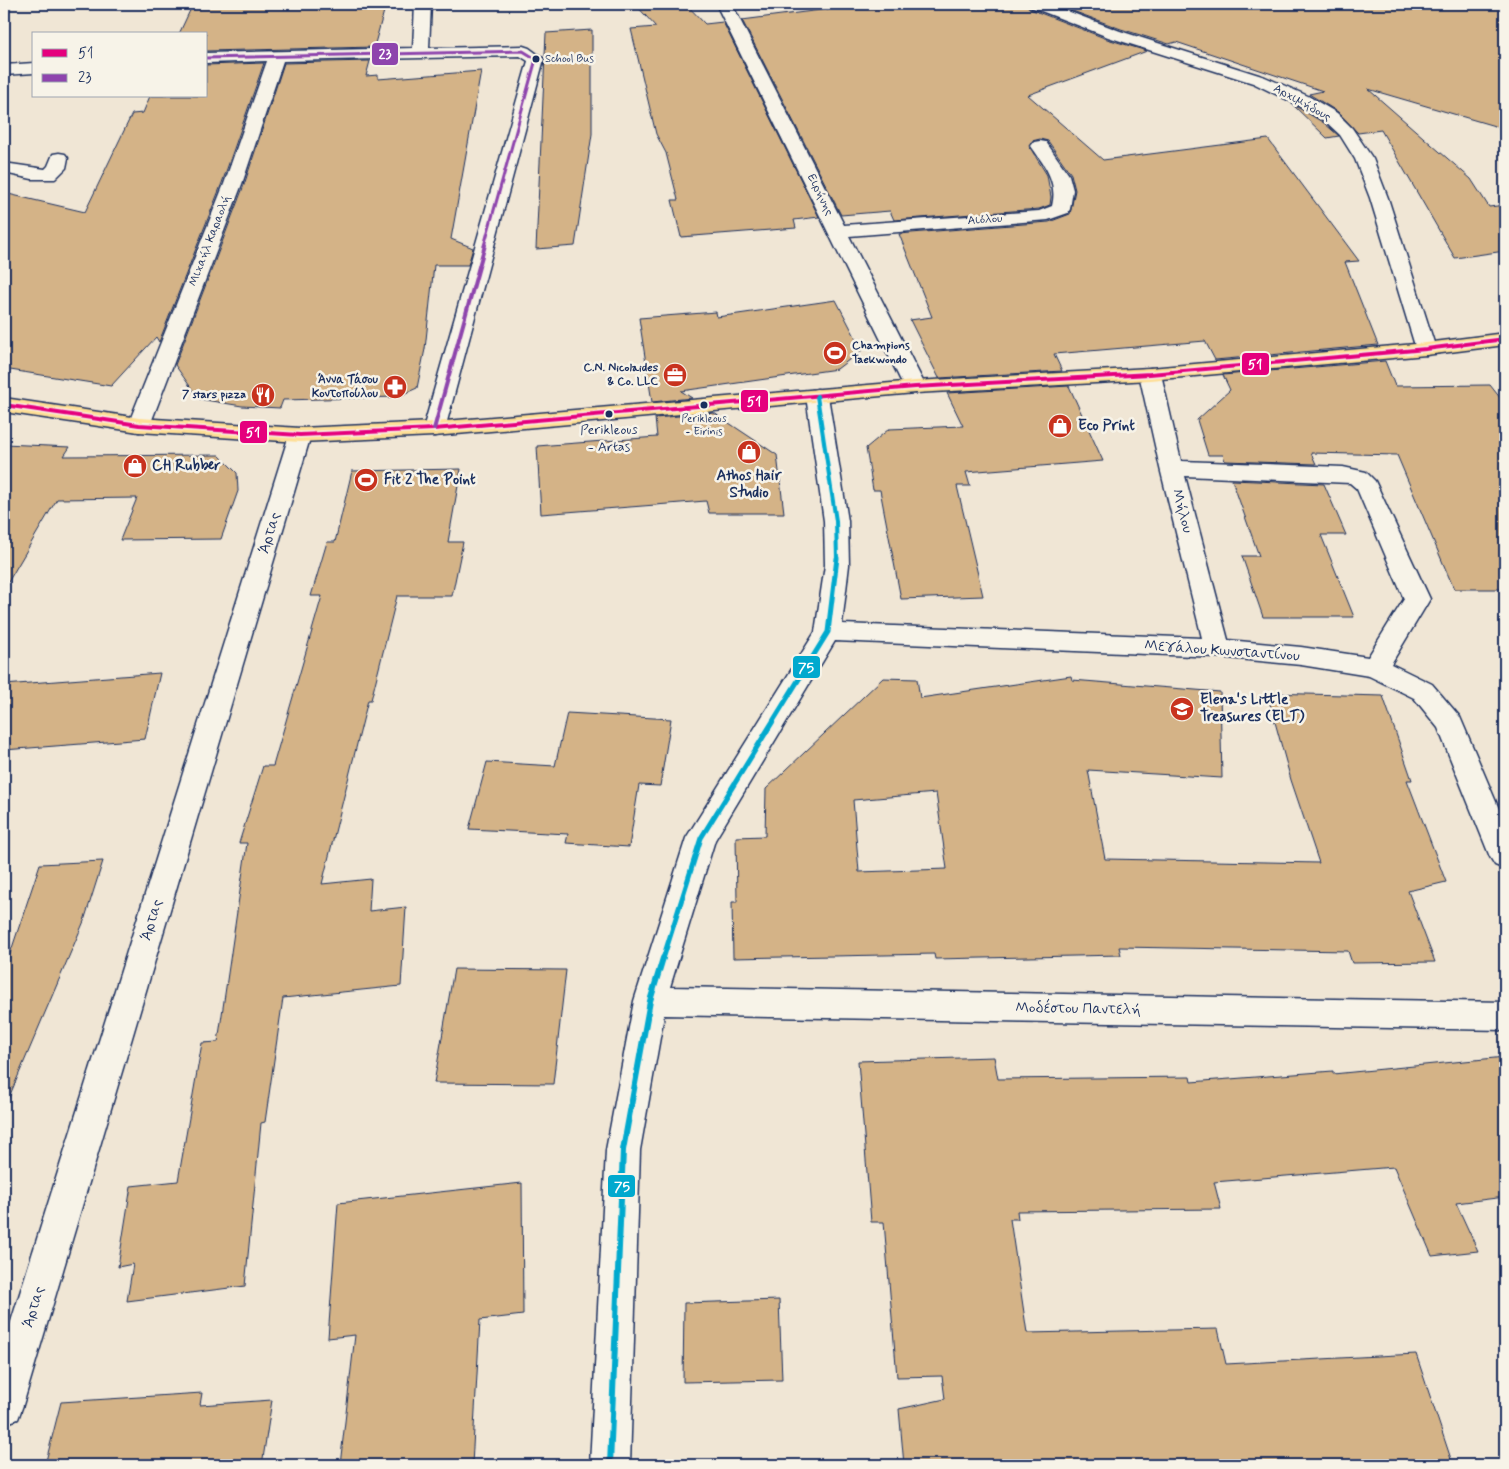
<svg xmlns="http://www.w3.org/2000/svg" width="1509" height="1469" viewBox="0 0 1509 1469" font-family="Mynerve,sans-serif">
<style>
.building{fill:#d4b387;stroke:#1b2f5e;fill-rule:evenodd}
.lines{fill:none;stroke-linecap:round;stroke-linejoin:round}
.minor-casing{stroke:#1b2f5e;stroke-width:3}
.major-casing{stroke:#1b2f5e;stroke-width:3}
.minor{fill:#f7f3e8;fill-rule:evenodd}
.major{fill:#fede96;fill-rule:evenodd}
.bus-1-casing{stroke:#f7f3e8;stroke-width:7}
.bus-2-far1-casing{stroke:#f7f3e8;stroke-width:5.5}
.bus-2-casing{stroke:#f7f3e8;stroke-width:7}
.bus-3-far2-casing{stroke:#f7f3e8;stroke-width:7}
.bus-3-far1-casing{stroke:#f7f3e8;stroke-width:9}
.bus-3-casing{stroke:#f7f3e8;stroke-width:10}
.bus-1{stroke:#e5007d;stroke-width:4}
.bus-2-far1{stroke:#8e44ad;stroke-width:3}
.bus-2{stroke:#8e44ad;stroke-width:4}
.bus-3-far2{stroke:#00a9ce;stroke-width:4}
.bus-3-far1{stroke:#00a9ce;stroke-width:5}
.bus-3{stroke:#00a9ce;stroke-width:6}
.bus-dot{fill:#1b2f5e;stroke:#f7f3e8;stroke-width:2}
.labels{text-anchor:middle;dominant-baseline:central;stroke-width:5;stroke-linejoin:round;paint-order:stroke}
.far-bus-label{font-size:11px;fill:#1b2f5e;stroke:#f7f3e8;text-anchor:start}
.far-street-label{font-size:12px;fill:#1b2f5e;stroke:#f7f3e8}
.far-poi-label{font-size:12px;font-weight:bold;fill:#1b2f5e;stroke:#f7f3e8;text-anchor:end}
.bus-label{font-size:14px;fill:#1b2f5e;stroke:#f7f3e8}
.poi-label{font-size:15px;font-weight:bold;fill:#1b2f5e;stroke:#f7f3e8;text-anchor:start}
.street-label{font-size:15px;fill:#1b2f5e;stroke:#f7f3e8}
.line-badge{stroke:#f7f3e8;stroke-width:2}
.badge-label{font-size:14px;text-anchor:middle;font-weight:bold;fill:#fff}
</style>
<rect width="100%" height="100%" fill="#f0e6d5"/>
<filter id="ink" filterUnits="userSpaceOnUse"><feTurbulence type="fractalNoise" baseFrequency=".02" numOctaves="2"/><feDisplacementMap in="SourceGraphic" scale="10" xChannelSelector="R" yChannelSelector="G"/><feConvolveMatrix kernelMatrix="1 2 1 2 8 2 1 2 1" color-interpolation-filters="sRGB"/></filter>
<g filter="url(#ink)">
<g class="building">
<path d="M 193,4 L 386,4 L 374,47 L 206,51 L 206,34 L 179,34 Z"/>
<path d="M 635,4 L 686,4 L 705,24 L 723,22 L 819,217 L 794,220 L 796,228 L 681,237 L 672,200 L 678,200 L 666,153 L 656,134 L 631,29 L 656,27 Z"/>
<path d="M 868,4 L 1026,4 L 1030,9 L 1107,39 L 1147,51 L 1028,95 L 1103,160 L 1268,139 L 1359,261 L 1345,262 L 1378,345 L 1215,360 L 1205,341 L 1054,354 L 1062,371 L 939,378 L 910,320 L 932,317 L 899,234 L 1049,222 L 1070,214 L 1075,190 L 1071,174 L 1048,141 L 1040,139 L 1032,141 L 1029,146 L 1047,175 L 1051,197 L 1050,205 L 1039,209 L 894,220 L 890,211 L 841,215 L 742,20 Z"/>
<path d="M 1054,4 L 1505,4 L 1505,129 L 1368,89 L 1471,179 L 1489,207 L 1505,205 L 1505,251 L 1455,258 L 1381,130 L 1358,133 L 1338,112 L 1309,94 L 1323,91 L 1176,42 L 1169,44 L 1121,29 Z"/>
<path d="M 592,30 L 592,134 L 575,246 L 536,249 L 546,33 Z"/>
<path d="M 370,61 L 366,76 L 378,75 L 378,79 L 481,71 L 451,239 L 473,248 L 468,265 L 434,265 L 425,349 L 417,388 L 397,397 L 283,400 L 280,408 L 242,406 L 199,399 L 175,365 L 244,185 L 284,63 Z"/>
<path d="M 264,63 L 222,183 L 159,342 L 156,337 L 111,386 L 4,369 L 4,193 L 85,212 L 132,114 L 143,113 L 150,96 L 206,96 L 206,65 Z"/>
<path d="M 1292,104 L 1324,123 L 1339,136 L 1327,138 Z"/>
<path d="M 836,300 L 862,350 L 837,369 L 681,391 L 692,398 L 652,402 L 639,318 L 716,312 L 717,317 Z"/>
<path d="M 1385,361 L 1395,386 L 1490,385 L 1505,404 L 1505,589 L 1454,589 L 1397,455 L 1311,453 L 1316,464 L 1225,461 L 1223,455 L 1208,455 L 1197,420 L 1230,390 L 1223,375 Z"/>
<path d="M 1069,386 L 1103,461 L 966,472 L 970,486 L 957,486 L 983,596 L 901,599 L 880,490 L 873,490 L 866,448 L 889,429 L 963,426 L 947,393 Z"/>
<path d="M 714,413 L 777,455 L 784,513 L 709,513 L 706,501 L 541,514 L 537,446 L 657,437 L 655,418 Z"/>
<path d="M 4,444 L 70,447 L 64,456 L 219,455 L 237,473 L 238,491 L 221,539 L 120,540 L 137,498 L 57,499 L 4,589 Z"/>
<path d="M 461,469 L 448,542 L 463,542 L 452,596 L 397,596 L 371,700 L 368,700 L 322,884 L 371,879 L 369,911 L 406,907 L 401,986 L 283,998 L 265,1122 L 261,1123 L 245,1286 L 127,1301 L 133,1264 L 118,1267 L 131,1186 L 178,1181 L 202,1043 L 218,1042 L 247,843 L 239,843 L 263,766 L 273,766 L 322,596 L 311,596 L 327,542 L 335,542 L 352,471 Z"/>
<path d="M 1232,480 L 1324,484 L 1346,535 L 1321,535 L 1354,617 L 1263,617 L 1242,556 L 1259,556 Z"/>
<path d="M 160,673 L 145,739 L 4,750 L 4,685 Z"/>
<path d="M 1071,676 L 1072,680 L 1220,692 L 1222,778 L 1088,770 L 1105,859 L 1319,863 L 1291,780 L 1267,693 L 1383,696 L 1412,780 L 1407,780 L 1446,882 L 1408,891 L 1435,962 L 1352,963 L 1348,951 L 1119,947 L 1121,955 L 935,959 L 934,954 L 733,958 L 732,902 L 737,902 L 736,837 L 765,836 L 766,789 L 883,678 L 917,679 L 920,698 ZM 936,793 L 947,869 L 859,872 L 853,800 Z"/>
<path d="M 567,713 L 671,719 L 660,786 L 639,785 L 629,847 L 566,843 L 568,834 L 469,829 L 487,762 L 555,766 Z"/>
<path d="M 103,861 L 84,921 L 4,1109 L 4,972 L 40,864 Z"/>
<path d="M 454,969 L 566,970 L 553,1084 L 434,1083 Z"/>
<path d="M 994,1057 L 998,1079 L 1190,1077 L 1191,1082 L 1333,1071 L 1333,1074 L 1505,1057 L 1505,1197 L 1456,1203 L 1478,1251 L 1432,1256 L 1394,1167 L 1214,1182 L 1221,1209 L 1017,1211 L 1018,1219 L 1010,1219 L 1027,1333 L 1218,1329 L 1226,1364 L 1416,1354 L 1453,1465 L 904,1465 L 899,1409 L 945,1399 L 942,1376 L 897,1377 L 884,1222 L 871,1222 L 858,1061 Z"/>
<path d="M 522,1183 L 523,1315 L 480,1320 L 472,1465 L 340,1465 L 355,1335 L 328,1338 L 338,1203 Z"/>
<path d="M 779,1300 L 782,1380 L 683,1382 L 684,1303 Z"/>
<path d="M 202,1393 L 200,1405 L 272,1400 L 262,1465 L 45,1465 L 61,1402 Z"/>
</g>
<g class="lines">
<g class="minor-casing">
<g id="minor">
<path d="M 4,4 L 11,4 L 12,5 L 9,8 L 4,10 Z"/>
<path d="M 415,4 L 431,4 L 429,48 L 523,46 L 529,48 L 544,59 L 445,429 L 442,434 L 434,436 L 426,434 L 423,429 L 528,61 L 520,56 L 283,61 L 242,184 L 150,425 L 147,430 L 139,432 L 131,430 L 128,425 L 224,184 L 267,61 L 206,63 L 206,53 L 413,48 Z"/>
<path d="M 716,4 L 732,4 L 844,225 L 1039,211 L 1052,206 C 1058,181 1044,165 1031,146 L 1034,142 L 1040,141 L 1046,142 L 1069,175 L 1073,190 L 1070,209 L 1068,213 L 1048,220 L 849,236 L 926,387 L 923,392 L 915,393 L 907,392 L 904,387 Z"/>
<path d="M 1028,4 L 1049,4 L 1120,31 L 1265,77 L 1308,96 L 1337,113 L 1352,128 L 1373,159 L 1388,198 L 1436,349 L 1433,353 L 1426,355 L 1419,353 L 1416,349 L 1370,198 L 1355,159 L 1340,135 L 1325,121 L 1296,104 L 1253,83 L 1108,37 L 1031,7 Z"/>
<path d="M 34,63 L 34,73 L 4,75 L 4,65 Z"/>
<path d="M 59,153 L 65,154 L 68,158 L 66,168 L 55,179 L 32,179 L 4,173 L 4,163 L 45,169 L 48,166 L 53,154 Z"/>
<path d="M 1150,368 L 1158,369 L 1161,374 L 1181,461 L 1343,467 L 1366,472 L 1375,481 L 1430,599 L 1391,664 L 1432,684 L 1460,717 L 1505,823 L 1505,869 L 1495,865 L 1490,857 L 1438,728 L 1414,698 L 1369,676 L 1301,665 L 1217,657 L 835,641 L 715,840 L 670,987 L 1505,1002 L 1505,1030 L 664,1015 L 640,1150 L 630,1465 L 590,1465 L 606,1150 L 634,1001 L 686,838 L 815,632 L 825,565 L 824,521 L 806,396 L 809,391 L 817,389 L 825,391 L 828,396 L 848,521 L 849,565 L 842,624 L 1202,638 L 1160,468 L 1139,374 L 1142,369 ZM 1185,476 L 1350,483 L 1357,489 L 1404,599 L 1368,657 L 1301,647 L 1228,640 Z"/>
<path d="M 300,428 L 308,430 L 311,435 L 23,1405 L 18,1419 L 4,1424 L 4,1344 L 289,435 L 292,430 Z"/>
</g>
</g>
<g class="major-casing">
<path id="major" d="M 1505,333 L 1505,345 L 1426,355 L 1150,380 L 915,393 L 434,436 L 300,442 L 139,432 L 4,412 L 4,398 L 139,418 L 300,428 L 434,422 L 915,381 L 1150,368 L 1426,343 Z"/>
</g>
<use href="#minor" class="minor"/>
<use href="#major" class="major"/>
<g class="bus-1-casing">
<path id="bus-1" d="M 4,405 L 139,425 L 300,435 L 434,429 L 915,387 L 1150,374 L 1426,349 L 1505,339"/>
</g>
<g class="bus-2-far1-casing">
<path id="bus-2-far1" d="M 206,58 L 523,51 L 536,59 L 484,246"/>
</g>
<g class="bus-2-casing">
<path id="bus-2" d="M 434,429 L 485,245"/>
</g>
<g class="bus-3-far2-casing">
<path id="bus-3-far2" d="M 817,396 L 836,521 L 837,559"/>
</g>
<g class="bus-3-far1-casing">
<path id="bus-3-far1" d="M 663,959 L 701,838 L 828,632 L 837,558"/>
</g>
<g class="bus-3-casing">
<path id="bus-3" d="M 610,1465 L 623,1150 L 650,1001 L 663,958"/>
</g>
<use href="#bus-1" class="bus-1"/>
<use href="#bus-2-far1" class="bus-2-far1"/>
<use href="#bus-2" class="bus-2"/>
<use href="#bus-3-far2" class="bus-3-far2"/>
<use href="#bus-3-far1" class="bus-3-far1"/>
<use href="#bus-3" class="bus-3"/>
</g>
</g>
<defs>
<g id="stadium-disc" transform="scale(1.25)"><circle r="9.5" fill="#c8321e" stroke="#f7f3e8"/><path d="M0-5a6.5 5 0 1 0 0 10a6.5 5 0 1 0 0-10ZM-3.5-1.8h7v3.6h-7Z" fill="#fff"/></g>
<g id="office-disc" transform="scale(1.25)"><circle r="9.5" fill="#c8321e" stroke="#f7f3e8"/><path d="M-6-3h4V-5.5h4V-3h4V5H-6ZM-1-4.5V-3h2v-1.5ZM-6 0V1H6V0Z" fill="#fff"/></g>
<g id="pharmacy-disc" transform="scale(1.25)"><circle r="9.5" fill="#c8321e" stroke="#f7f3e8"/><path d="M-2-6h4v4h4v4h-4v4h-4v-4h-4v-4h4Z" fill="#fff"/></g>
<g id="restaurant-disc" transform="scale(1.25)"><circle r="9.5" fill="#c8321e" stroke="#f7f3e8"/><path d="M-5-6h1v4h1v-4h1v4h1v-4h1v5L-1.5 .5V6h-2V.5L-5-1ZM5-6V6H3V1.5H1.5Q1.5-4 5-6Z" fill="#fff"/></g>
<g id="shop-disc" transform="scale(1.25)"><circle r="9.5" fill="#c8321e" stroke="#f7f3e8"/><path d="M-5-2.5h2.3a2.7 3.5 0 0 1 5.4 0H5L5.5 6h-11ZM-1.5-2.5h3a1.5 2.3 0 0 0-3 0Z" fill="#fff"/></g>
<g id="school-disc" transform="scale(1.25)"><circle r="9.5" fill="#c8321e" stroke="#f7f3e8"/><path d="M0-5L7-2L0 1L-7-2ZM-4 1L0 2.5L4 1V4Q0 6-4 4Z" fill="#fff"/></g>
</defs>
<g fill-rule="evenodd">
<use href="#stadium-disc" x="835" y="353"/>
<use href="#office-disc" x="675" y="375"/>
<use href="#pharmacy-disc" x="395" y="387"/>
<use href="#restaurant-disc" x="263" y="395"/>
<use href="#shop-disc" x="1060" y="426"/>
<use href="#shop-disc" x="749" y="452"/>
<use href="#shop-disc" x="135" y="466"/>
<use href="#stadium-disc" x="366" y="480"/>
<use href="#school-disc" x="1182" y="709"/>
</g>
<g class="bus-dot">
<circle cx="536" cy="59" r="4.5"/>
<circle cx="704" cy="405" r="4.5"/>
<circle cx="609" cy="414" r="4.5"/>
</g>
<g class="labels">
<g class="far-bus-label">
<text x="545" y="59">School Bus</text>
<text x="704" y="419" text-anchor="middle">Perikleous<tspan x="704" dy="13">- Eirinis</tspan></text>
</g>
<g class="far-street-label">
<text transform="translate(1302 103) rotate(29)">Αρχιμήδους</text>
<text transform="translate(820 195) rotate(64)">Ειρήνης</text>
<text transform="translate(985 220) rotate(-4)">Αιόλου</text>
<text transform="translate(210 241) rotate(-69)">Μιχαήλ Καραολή</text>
</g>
<g class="far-poi-label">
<text x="852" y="346" text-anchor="start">Champions<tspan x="852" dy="14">Taekwondo</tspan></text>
<text x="658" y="368">C.N. Nicolaides<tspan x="658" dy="14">&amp; Co. LLC</tspan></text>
<text x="378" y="380">Άννα Τάσου<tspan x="378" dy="14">Κοντοπούλου</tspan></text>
<text x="246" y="395">7 stars pizza</text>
</g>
<g class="bus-label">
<text x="609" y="430">Perikleous<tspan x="609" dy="17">- Artas</tspan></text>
</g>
<g class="poi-label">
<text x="1078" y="426">Eco Print</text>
<text x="152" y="466">CH Rubber</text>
<text x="749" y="476" text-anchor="middle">Athos Hair<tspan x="749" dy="17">Studio</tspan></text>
<text x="384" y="480">Fit 2 The Point</text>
<text x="1200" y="700">Elena's Little<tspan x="1200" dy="17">Treasures (ELT)</tspan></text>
</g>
<g class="street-label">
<text transform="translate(1182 511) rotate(75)">Μήλου</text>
<text transform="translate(270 533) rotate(-73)">Άρτας</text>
<text transform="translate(1222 651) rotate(4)">Μεγάλου Κωνσταντίνου</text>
<text transform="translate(152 920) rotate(-73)">Άρτας</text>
<text transform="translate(1078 1009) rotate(1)">Μοδέστου Παντελή</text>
<text transform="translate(34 1307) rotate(-73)">Άρτας</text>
</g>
</g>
<g class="line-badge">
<rect x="371" y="42" width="28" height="24" rx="5" fill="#8e44ad"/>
<rect x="1241" y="352" width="29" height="24" rx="5" fill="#e5007d"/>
<rect x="740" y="389" width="29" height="24" rx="5" fill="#e5007d"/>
<rect x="239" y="420" width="29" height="24" rx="5" fill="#e5007d"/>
<rect x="792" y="655" width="29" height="24" rx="5" fill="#00a9ce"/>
<rect x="607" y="1174" width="29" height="24" rx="5" fill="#00a9ce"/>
</g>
<g class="badge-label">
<text x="385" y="58">23</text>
<text x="1255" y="369">51</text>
<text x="754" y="406">51</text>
<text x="253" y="437">51</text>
<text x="806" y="672">75</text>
<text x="622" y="1191">75</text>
</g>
<rect width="1509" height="1469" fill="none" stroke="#f7f3e8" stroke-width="20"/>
<rect x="10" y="10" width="1489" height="1449" fill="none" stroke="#1b2f5e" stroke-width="2" filter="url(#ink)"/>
<rect x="32" y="32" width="175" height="65" fill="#f7f3e8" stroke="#9fa5b1"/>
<rect x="42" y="49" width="25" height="8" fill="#e5007d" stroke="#9fa5b1"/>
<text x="78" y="58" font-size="15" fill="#1b2f5e">51</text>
<rect x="42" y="74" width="25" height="8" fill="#8e44ad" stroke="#9fa5b1"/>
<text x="78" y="82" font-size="15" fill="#1b2f5e">23</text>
</svg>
